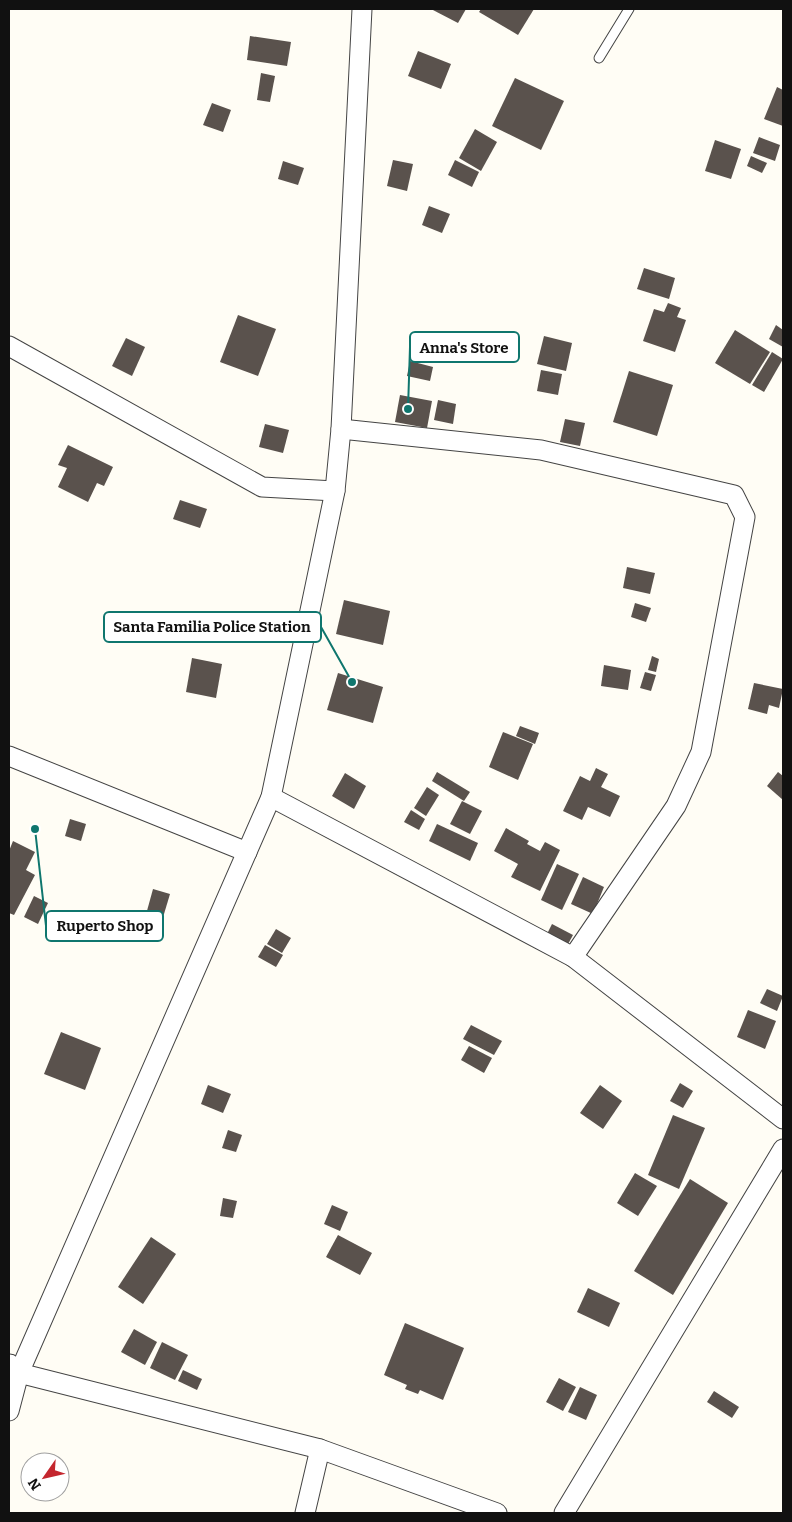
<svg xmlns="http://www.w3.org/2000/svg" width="792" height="1522" viewBox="0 0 792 1522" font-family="Bitter,serif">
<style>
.building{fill:#5a524d}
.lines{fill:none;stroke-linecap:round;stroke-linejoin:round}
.service-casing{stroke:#444;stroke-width:11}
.minor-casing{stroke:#444;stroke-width:21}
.service{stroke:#fff;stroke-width:9}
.minor{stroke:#fff;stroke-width:19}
.leader{fill:none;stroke:#0f766e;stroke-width:2}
.callout-dot{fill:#0f766e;stroke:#fff;stroke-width:2}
.callout{fill:#fff;stroke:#0f766e;stroke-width:2}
.callout-label{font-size:15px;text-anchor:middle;font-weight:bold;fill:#111}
</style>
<rect width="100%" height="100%" fill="#fffdf5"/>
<g class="building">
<path d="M 431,9 L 466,9 L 458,23 Z"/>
<path d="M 481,9 L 534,9 L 518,35 L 479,12 Z"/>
<path d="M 250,36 L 291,42 L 287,66 L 247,60 Z"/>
<path d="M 418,51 L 451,64 L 441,89 L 408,76 Z"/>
<path d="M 261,73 L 275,76 L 270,102 L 257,100 Z"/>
<path d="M 515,78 L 564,101 L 541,150 L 492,126 Z"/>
<path d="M 777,87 L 783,90 L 783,126 L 764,119 Z"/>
<path d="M 212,103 L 231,110 L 223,132 L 203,125 Z"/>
<path d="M 475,129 L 497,142 L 481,171 L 459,158 Z"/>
<path d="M 759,137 L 780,145 L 775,161 L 753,153 Z"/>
<path d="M 715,140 L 741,149 L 731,179 L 705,171 Z"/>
<path d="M 751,156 L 767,163 L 762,173 L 747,166 Z"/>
<path d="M 393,160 L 413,164 L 407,191 L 387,186 Z"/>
<path d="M 455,160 L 479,172 L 472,187 L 448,175 Z"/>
<path d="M 283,161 L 304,168 L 298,185 L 278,179 Z"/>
<path d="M 429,206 L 450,214 L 442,233 L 422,225 Z"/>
<path d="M 644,268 L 675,278 L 669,299 L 637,289 Z"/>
<path d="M 668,303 L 681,308 L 677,317 L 686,320 L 675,352 L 643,341 L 654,309 L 664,312 Z"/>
<path d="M 238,315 L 276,329 L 258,376 L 220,362 Z"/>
<path d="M 776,325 L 783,330 L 783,347 L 769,339 Z"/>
<path d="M 735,330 L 770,352 L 750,384 L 715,363 Z"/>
<path d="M 544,336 L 572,343 L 566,371 L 537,364 Z"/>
<path d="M 126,338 L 145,347 L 132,376 L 112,366 Z"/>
<path d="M 772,352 L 783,359 L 764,392 L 752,385 Z"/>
<path d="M 410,361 L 433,367 L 430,381 L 407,376 Z"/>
<path d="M 541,370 L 562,374 L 558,395 L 537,391 Z"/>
<path d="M 629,371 L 673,385 L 657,436 L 613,422 Z"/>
<path d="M 400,395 L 432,401 L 427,428 L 395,422 Z"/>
<path d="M 438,400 L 456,404 L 453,424 L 434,420 Z"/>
<path d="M 565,419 L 585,423 L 580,446 L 560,442 Z"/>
<path d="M 265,424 L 289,430 L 283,453 L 259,447 Z"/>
<path d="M 68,445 L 113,467 L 104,486 L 97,483 L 88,502 L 58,487 L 67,468 L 58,465 Z"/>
<path d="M 180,500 L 207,509 L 200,528 L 173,519 Z"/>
<path d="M 627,567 L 655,573 L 650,594 L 623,588 Z"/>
<path d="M 344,600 L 390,611 L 383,645 L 336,634 Z"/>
<path d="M 635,603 L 651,608 L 646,622 L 631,617 Z"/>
<path d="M 652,656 L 659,659 L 656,672 L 648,670 Z"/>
<path d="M 192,658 L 222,664 L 216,698 L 186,692 Z"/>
<path d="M 604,665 L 631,670 L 628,690 L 601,686 Z"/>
<path d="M 645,672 L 656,675 L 651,691 L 640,688 Z"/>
<path d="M 338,673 L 383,687 L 373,723 L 327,710 Z"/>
<path d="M 754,683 L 783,689 L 779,708 L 769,705 L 767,714 L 748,709 Z"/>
<path d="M 520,726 L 539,733 L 535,744 L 516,736 Z"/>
<path d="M 503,732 L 533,744 L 518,780 L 489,767 Z"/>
<path d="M 596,768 L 608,774 L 601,787 L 620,796 L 610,817 L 588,807 L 582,820 L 563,811 L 580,776 L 590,781 Z"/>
<path d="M 437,772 L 470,792 L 464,801 L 432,781 Z"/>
<path d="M 778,772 L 783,776 L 783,800 L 767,786 Z"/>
<path d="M 345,773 L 366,786 L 354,809 L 332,796 Z"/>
<path d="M 427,787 L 439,795 L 426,816 L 414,808 Z"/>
<path d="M 462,801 L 482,811 L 470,834 L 450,824 Z"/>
<path d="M 411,810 L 425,819 L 419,830 L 404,822 Z"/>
<path d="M 70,819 L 86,824 L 81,841 L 65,836 Z"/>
<path d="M 437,824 L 478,843 L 470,861 L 429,841 Z"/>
<path d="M 506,828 L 529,841 L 527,844 L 540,851 L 545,842 L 560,850 L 540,891 L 511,877 L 518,864 L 494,851 Z"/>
<path d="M 13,841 L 35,852 L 26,870 L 35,875 L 14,915 L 9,913 L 9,851 Z"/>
<path d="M 557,864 L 579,874 L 562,910 L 541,900 Z"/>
<path d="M 583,877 L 604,887 L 593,914 L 571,904 Z"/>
<path d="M 153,889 L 170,894 L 158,934 L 142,929 Z"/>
<path d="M 34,896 L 48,903 L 38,924 L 24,917 Z"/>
<path d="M 552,924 L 573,935 L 567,946 L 546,936 Z"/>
<path d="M 276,929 L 291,938 L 282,953 L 267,944 Z"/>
<path d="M 265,945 L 283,955 L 276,967 L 258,957 Z"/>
<path d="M 767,989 L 783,996 L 777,1011 L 760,1003 Z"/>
<path d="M 748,1010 L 776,1021 L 765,1049 L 737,1037 Z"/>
<path d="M 471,1025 L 502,1041 L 494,1055 L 463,1039 Z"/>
<path d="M 61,1032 L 101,1048 L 85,1090 L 44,1074 Z"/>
<path d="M 469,1046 L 492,1058 L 484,1073 L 461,1060 Z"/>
<path d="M 680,1083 L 693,1091 L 683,1108 L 670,1101 Z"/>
<path d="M 208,1085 L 231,1094 L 223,1113 L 201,1104 Z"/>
<path d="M 600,1085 L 622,1101 L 603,1129 L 580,1113 Z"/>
<path d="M 673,1115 L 705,1128 L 679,1189 L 648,1175 Z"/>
<path d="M 228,1130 L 242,1135 L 236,1152 L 222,1148 Z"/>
<path d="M 635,1173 L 657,1186 L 638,1216 L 617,1203 Z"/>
<path d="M 690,1179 L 728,1203 L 673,1295 L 634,1271 Z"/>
<path d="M 223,1198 L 237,1201 L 233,1218 L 220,1216 Z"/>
<path d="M 332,1205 L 348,1212 L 340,1231 L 324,1224 Z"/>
<path d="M 338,1235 L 372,1253 L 360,1275 L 326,1257 Z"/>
<path d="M 151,1237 L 176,1254 L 143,1304 L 118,1287 Z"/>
<path d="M 588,1288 L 620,1303 L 609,1327 L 577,1312 Z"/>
<path d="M 405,1323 L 464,1348 L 443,1400 L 420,1390 L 418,1394 L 405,1389 L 407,1385 L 384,1375 Z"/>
<path d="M 134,1329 L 157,1342 L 145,1365 L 121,1352 Z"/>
<path d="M 162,1342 L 188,1355 L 175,1380 L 150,1368 Z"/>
<path d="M 183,1370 L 202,1379 L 197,1390 L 178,1381 Z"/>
<path d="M 559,1378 L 576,1387 L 563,1411 L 546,1402 Z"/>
<path d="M 580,1387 L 597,1395 L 586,1420 L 568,1412 Z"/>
<path d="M 714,1391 L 739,1407 L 732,1418 L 707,1402 Z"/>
</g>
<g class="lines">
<g class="service-casing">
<path id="service" d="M 599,58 L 629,9"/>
</g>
<g class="minor-casing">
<g id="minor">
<path d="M 9,346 L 262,487 L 335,491"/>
<path d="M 341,429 L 541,450 L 734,495 L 745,517 L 701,752 L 676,806 L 573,957"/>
<path d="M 9,756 L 247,852"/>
<path d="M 271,797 L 573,957 L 783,1119"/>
<path d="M 10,1364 L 19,1373 L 320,1449 L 497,1513"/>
<path d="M 9,1411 L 19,1373 L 271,797 L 335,491 L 341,429 L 362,9"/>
<path d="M 305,1513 L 320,1449"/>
<path d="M 564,1513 L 783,1149"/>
</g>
</g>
<use href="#service" class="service"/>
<use href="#minor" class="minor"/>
</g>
<path class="leader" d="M408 409L410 347M352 682L321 627M35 829L46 926"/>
<g class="callout-dot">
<circle cx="408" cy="409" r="5"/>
<circle cx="352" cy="682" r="5"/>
<circle cx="35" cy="829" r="5"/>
</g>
<g class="callout">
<rect x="410" y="332" width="109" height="30" rx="5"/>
<rect x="104" y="612" width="217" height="30" rx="5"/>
<rect x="46" y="911" width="117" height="30" rx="5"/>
</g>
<g class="callout-label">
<text x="464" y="353">Anna's Store</text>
<text x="212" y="632">Santa Familia Police Station</text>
<text x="105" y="931">Ruperto Shop</text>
</g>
<rect width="792" height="1522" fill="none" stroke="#111111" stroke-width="20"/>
<g transform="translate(45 1477) rotate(236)"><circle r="24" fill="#ffffff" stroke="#a0a0a0"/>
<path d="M0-4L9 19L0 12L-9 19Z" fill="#c4262e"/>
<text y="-8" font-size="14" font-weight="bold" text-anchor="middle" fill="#111111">N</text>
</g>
</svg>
